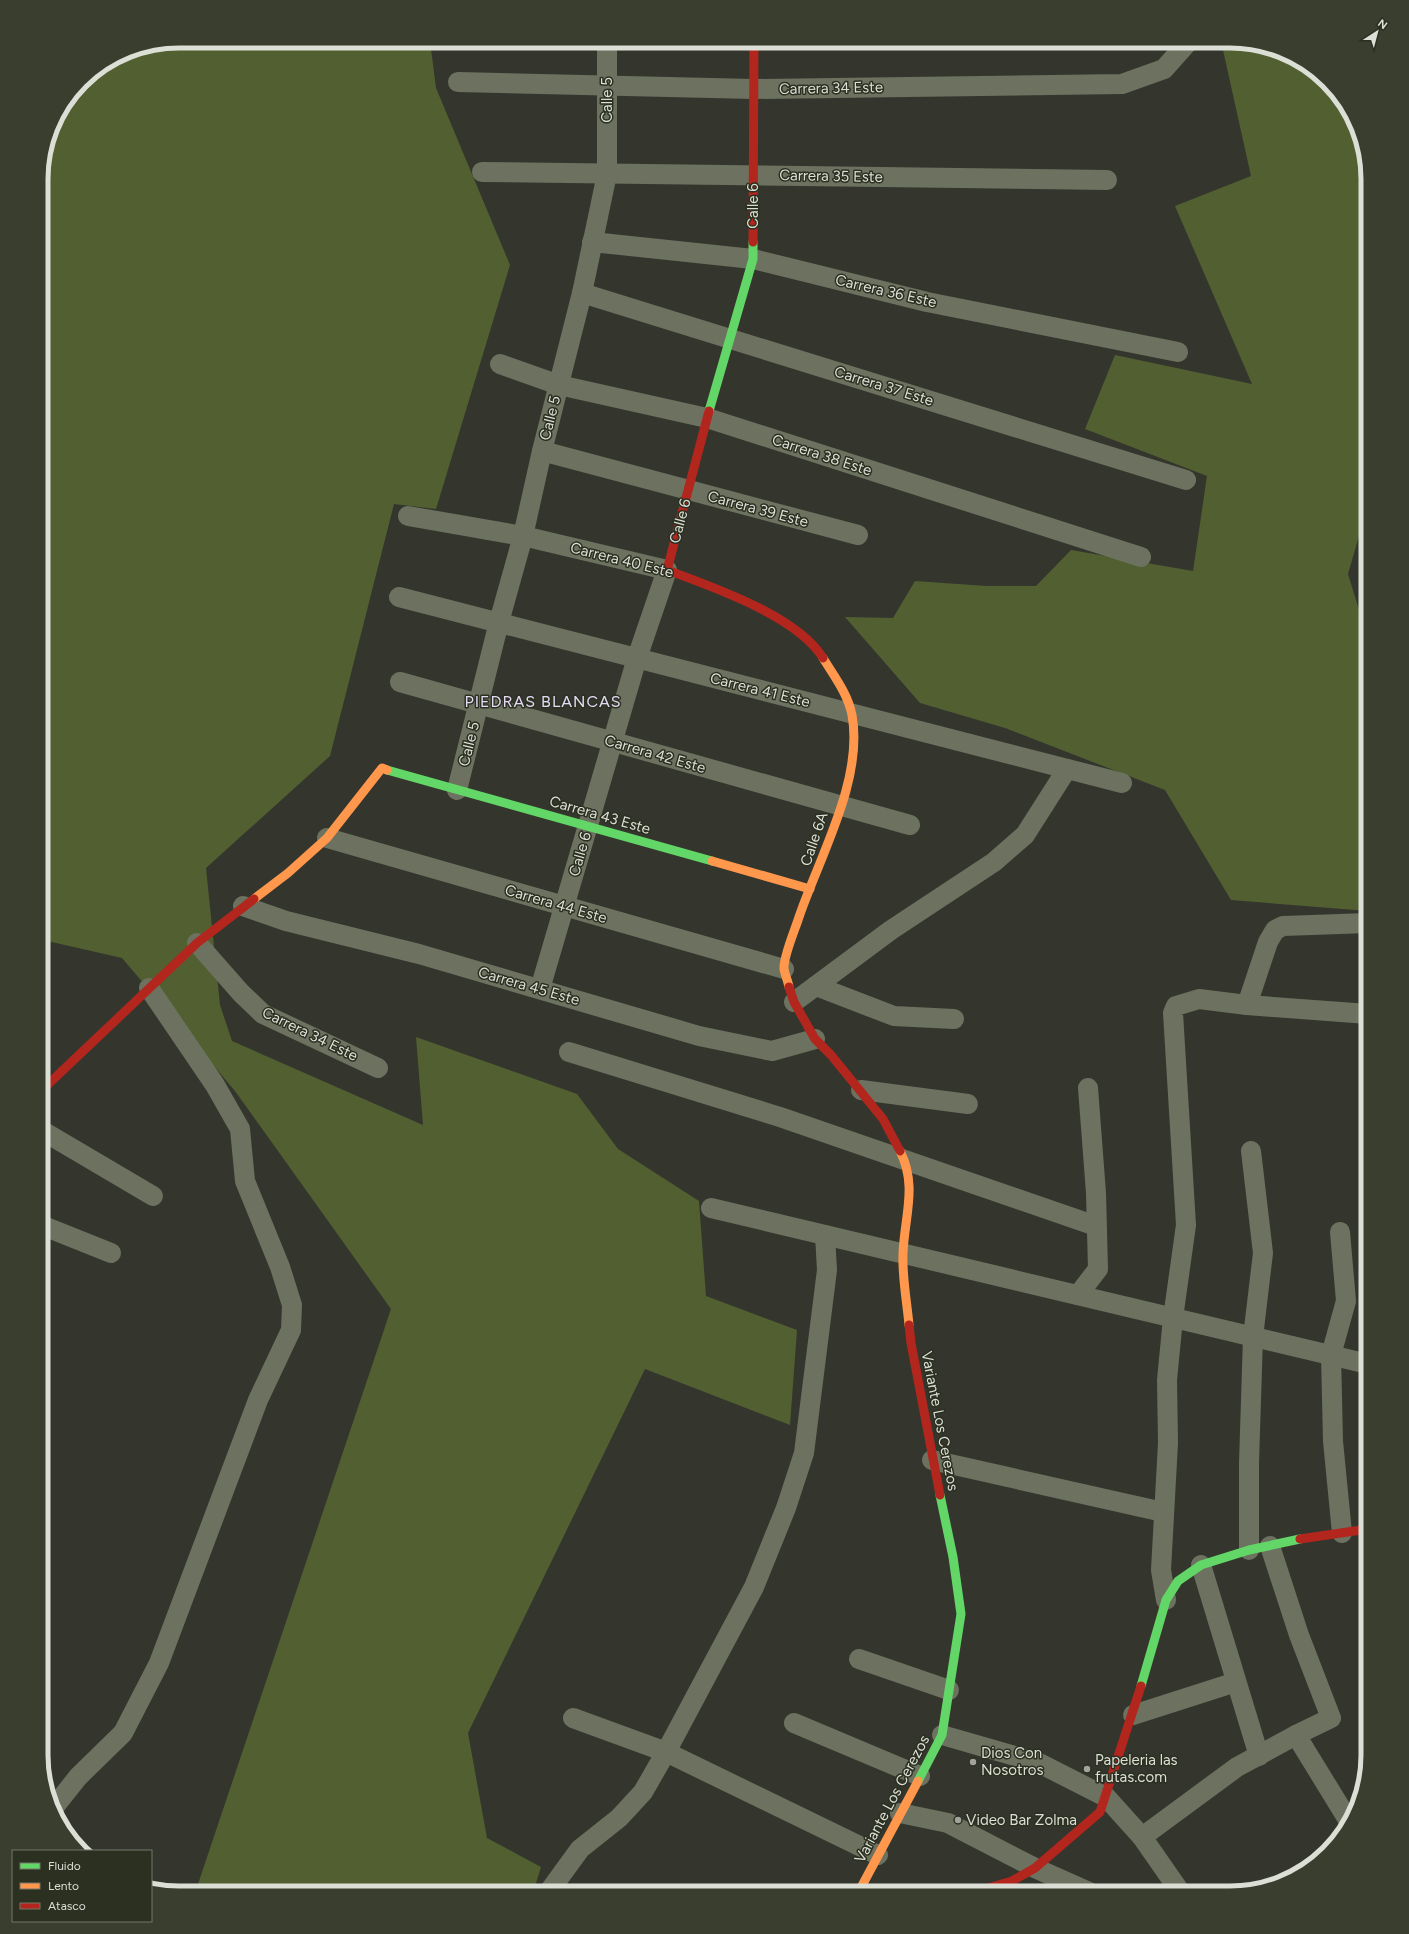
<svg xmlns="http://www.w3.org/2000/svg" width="1409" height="1934" viewBox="0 0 1409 1934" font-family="Figtree,sans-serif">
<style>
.green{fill:#515f31}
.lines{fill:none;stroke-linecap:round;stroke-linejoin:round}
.street{stroke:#6c725f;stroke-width:20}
.fast{stroke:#63d668;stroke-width:9}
.slow{stroke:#ff974d;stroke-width:9}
.jam{stroke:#b3261e;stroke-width:9}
.poi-dot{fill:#a1a49b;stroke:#2b3021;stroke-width:1.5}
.labels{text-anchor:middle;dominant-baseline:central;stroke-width:3;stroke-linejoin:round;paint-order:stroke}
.street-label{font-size:15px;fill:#dcdfd6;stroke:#2b3021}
.poi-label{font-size:15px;fill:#dcdfd6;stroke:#2b3021;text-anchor:start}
.neighbourhood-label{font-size:16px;letter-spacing:1px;fill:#e5daf6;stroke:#2b3021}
.rim{fill:none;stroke:#dcdfd6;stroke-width:5}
</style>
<rect width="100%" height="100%" fill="#34362e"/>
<g class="green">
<path d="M 179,41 L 430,41 L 436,88 L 510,265 L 436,509 L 394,504 L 330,756 L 206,868 L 220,1005 L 232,1041 L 423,1125 L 416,1037 L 577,1094 L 618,1149 L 699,1201 L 706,1296 L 797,1330 L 790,1425 L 645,1369 L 468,1733 L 487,1838 L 541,1867 L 533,1893 L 195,1893 L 391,1309 L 235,1091 L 122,958 L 43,940 L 41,937 L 41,170 L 55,118 L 88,75 L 127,51 Z"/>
<path d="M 1221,41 L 1239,41 L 1299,60 L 1349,110 L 1368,179 L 1368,505 L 1348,574 L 1368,639 L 1368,911 L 1231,900 L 1165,790 L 1005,728 L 920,703 L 845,617 L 893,618 L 915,581 L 986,586 L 1036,586 L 1071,550 L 1193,571 L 1207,476 L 1085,429 L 1115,355 L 1252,384 L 1175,206 L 1251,176 Z"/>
</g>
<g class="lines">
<g class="street">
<path d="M 458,82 L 754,89 L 1122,84 L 1164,69 L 1189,41"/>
<path d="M 482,172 L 1107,180"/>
<path d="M 592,242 L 753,259 L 927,302 L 1178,352"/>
<path d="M 582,293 L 1186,480"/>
<path d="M 500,364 L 559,385 L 707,418 L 1141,557"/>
<path d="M 542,451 L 858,535"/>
<path d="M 408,516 L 523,536 L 667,570 L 637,658 L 540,989"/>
<path d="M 399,597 L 1122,783"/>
<path d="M 400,682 L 910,825"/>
<path d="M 457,790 L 499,622 L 523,536 L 542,451 L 582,293 L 607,174 L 607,41"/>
<path d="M 327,838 L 784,969"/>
<path d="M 243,906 L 286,921 L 419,954 L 699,1036 L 772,1051 L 815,1039"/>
<path d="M 197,943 L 241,993 L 263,1014 L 378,1068"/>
<path d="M 816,986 L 894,1016 L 954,1019"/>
<path d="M 794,1002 L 891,930 L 994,862 L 1025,835 L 1067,769"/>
<path d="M 1247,1005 L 1268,942 L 1275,930 L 1283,926 L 1368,923"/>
<path d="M 569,1052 L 780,1117 L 1096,1226"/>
<path d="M 861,1090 L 968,1104"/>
<path d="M 41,1130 L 153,1196"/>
<path d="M 711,1208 L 1368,1364"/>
<path d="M 41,1225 L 111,1253"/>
<path d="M 1340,1232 L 1346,1301 L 1331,1355 L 1333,1441 L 1342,1533"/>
<path d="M 1078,1295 L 1098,1269 L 1096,1193 L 1088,1088"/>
<path d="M 932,1460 L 1163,1512"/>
<path d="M 1270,1546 L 1299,1635 L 1331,1718 L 1296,1735 L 1350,1823"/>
<path d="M 1249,1550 L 1249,1463 L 1253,1337 L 1263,1253 L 1251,1151"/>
<path d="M 1201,1565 L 1259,1756"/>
<path d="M 1166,1600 L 1161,1570 L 1168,1443 L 1167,1380 L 1173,1318 L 1186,1225 L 1173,1013 L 1176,1006 L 1199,999 L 1247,1005 L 1368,1014"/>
<path d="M 859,1659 L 949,1690"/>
<path d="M 1133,1715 L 1236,1682"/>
<path d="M 573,1718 L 666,1752 L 878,1855"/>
<path d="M 794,1723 L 920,1776"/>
<path d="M 942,1735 L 1039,1763 L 1106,1797 L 1142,1837 L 1181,1893"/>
<path d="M 55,1806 L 78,1777 L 123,1733 L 159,1663 L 258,1400 L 291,1330 L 292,1305 L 280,1267 L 245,1181 L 240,1129 L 215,1085 L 149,988"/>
<path d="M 900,1813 L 948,1823 L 1035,1868 L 1091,1893"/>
<path d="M 1142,1837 L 1237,1767 L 1296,1735"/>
<path d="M 548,1893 L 580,1849 L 619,1818 L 643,1792 L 666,1752 L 754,1587 L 786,1508 L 804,1453 L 827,1270 L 825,1235"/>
</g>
<g class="fast">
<path d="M 709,411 L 753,259 L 753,242"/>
<path d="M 387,770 L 712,861"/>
<path d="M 1141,1686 L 1166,1600 L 1178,1581 L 1201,1565 L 1249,1550 L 1300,1539"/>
<path d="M 918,1781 L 942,1735 L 961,1614 L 953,1557 L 940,1495"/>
</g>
<g class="slow">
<path d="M 712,861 L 810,889"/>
<path d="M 254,899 L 288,873 L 327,838 L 382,768 L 387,770"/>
<path d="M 789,987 C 788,981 785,975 784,969 C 783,958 794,932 798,920 C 818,859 864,781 852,715 C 848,694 834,676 823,658"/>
<path d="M 900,1151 C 918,1186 904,1218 903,1254 C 902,1277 907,1302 909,1325"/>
<path d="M 858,1893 L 918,1781"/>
</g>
<g class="jam">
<path d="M 753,242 L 754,41"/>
<path d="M 709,411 L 667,570 C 713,587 797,616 823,658"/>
<path d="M 789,987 L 794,1002 L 815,1039 L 831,1055 L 883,1119 L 900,1151"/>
<path d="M 41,1091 L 197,943 L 254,899"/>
<path d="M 909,1325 L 911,1343 L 940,1495"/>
<path d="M 1300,1539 L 1368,1529"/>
<path d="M 971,1893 L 1012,1881 L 1035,1868 L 1100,1812 L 1141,1686"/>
</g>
</g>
<g class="poi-dot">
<circle cx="973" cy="1762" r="4"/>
<circle cx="1087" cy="1769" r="4"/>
<circle cx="958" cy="1820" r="4"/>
</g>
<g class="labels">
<g class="street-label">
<text transform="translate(831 88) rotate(-1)">Carrera 34 Este</text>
<text transform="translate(607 100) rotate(-90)">Calle 5</text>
<text transform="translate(831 176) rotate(1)">Carrera 35 Este</text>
<text transform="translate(753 206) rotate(-90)">Calle 6</text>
<text transform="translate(886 291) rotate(13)">Carrera 36 Este</text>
<text transform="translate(884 386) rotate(17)">Carrera 37 Este</text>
<text transform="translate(550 418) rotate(-76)">Calle 5</text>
<text transform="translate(822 455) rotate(18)">Carrera 38 Este</text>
<text transform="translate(758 509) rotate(15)">Carrera 39 Este</text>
<text transform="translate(680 521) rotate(-75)">Calle 6</text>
<text transform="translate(622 560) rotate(14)">Carrera 40 Este</text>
<text transform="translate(760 690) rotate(14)">Carrera 41 Este</text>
<text transform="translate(469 744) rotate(-76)">Calle 5</text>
<text transform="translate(655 754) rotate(16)">Carrera 42 Este</text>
<text transform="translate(600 815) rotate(16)">Carrera 43 Este</text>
<text transform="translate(814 839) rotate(-71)">Calle 6A</text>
<text transform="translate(580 854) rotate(-74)">Calle 6</text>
<text transform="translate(556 904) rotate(16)">Carrera 44 Este</text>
<text transform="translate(529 986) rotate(16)">Carrera 45 Este</text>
<text transform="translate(310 1034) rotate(26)">Carrera 34 Este</text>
<text transform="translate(940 1421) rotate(79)">Variante Los Cerezos</text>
<text transform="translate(892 1799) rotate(-62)">Variante Los Cerezos</text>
</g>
<g class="poi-label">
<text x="981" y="1753">Dios Con<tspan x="981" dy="17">Nosotros</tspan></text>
<text x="1095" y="1760">Papeleria las<tspan x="1095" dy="17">frutas.com</tspan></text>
<text x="966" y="1820">Video Bar Zolma</text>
</g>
<g class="neighbourhood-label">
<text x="543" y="701">PIEDRAS BLANCAS</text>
</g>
</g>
<path d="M0 0H1409V1934H0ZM179 48H1230A131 131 0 0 1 1361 179V1755A131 131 0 0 1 1230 1886H179A131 131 0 0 1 48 1755V179A131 131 0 0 1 179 48Z" fill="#393e2f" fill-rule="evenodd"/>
<path class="rim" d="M179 48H1230A131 131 0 0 1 1361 179V1755A131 131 0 0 1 1230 1886H179A131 131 0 0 1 48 1755V179A131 131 0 0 1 179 48Z"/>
<rect x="12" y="1850" width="140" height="72" fill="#2b3021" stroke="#727669"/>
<rect x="20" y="1863" width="20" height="6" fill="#63d668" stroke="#727669"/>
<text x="48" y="1870" font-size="12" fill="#dcdfd6">Fluido</text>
<rect x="20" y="1883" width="20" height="6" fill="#ff974d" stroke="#727669"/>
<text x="48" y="1890" font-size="12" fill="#dcdfd6">Lento</text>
<rect x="20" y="1903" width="20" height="6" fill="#b3261e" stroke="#727669"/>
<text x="48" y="1910" font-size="12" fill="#dcdfd6">Atasco</text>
<g transform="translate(1377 32) rotate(36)" stroke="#2b3021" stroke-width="3" paint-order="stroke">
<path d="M0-3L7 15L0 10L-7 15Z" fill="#dcdfd6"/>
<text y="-6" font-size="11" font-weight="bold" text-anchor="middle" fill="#dcdfd6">N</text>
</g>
</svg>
